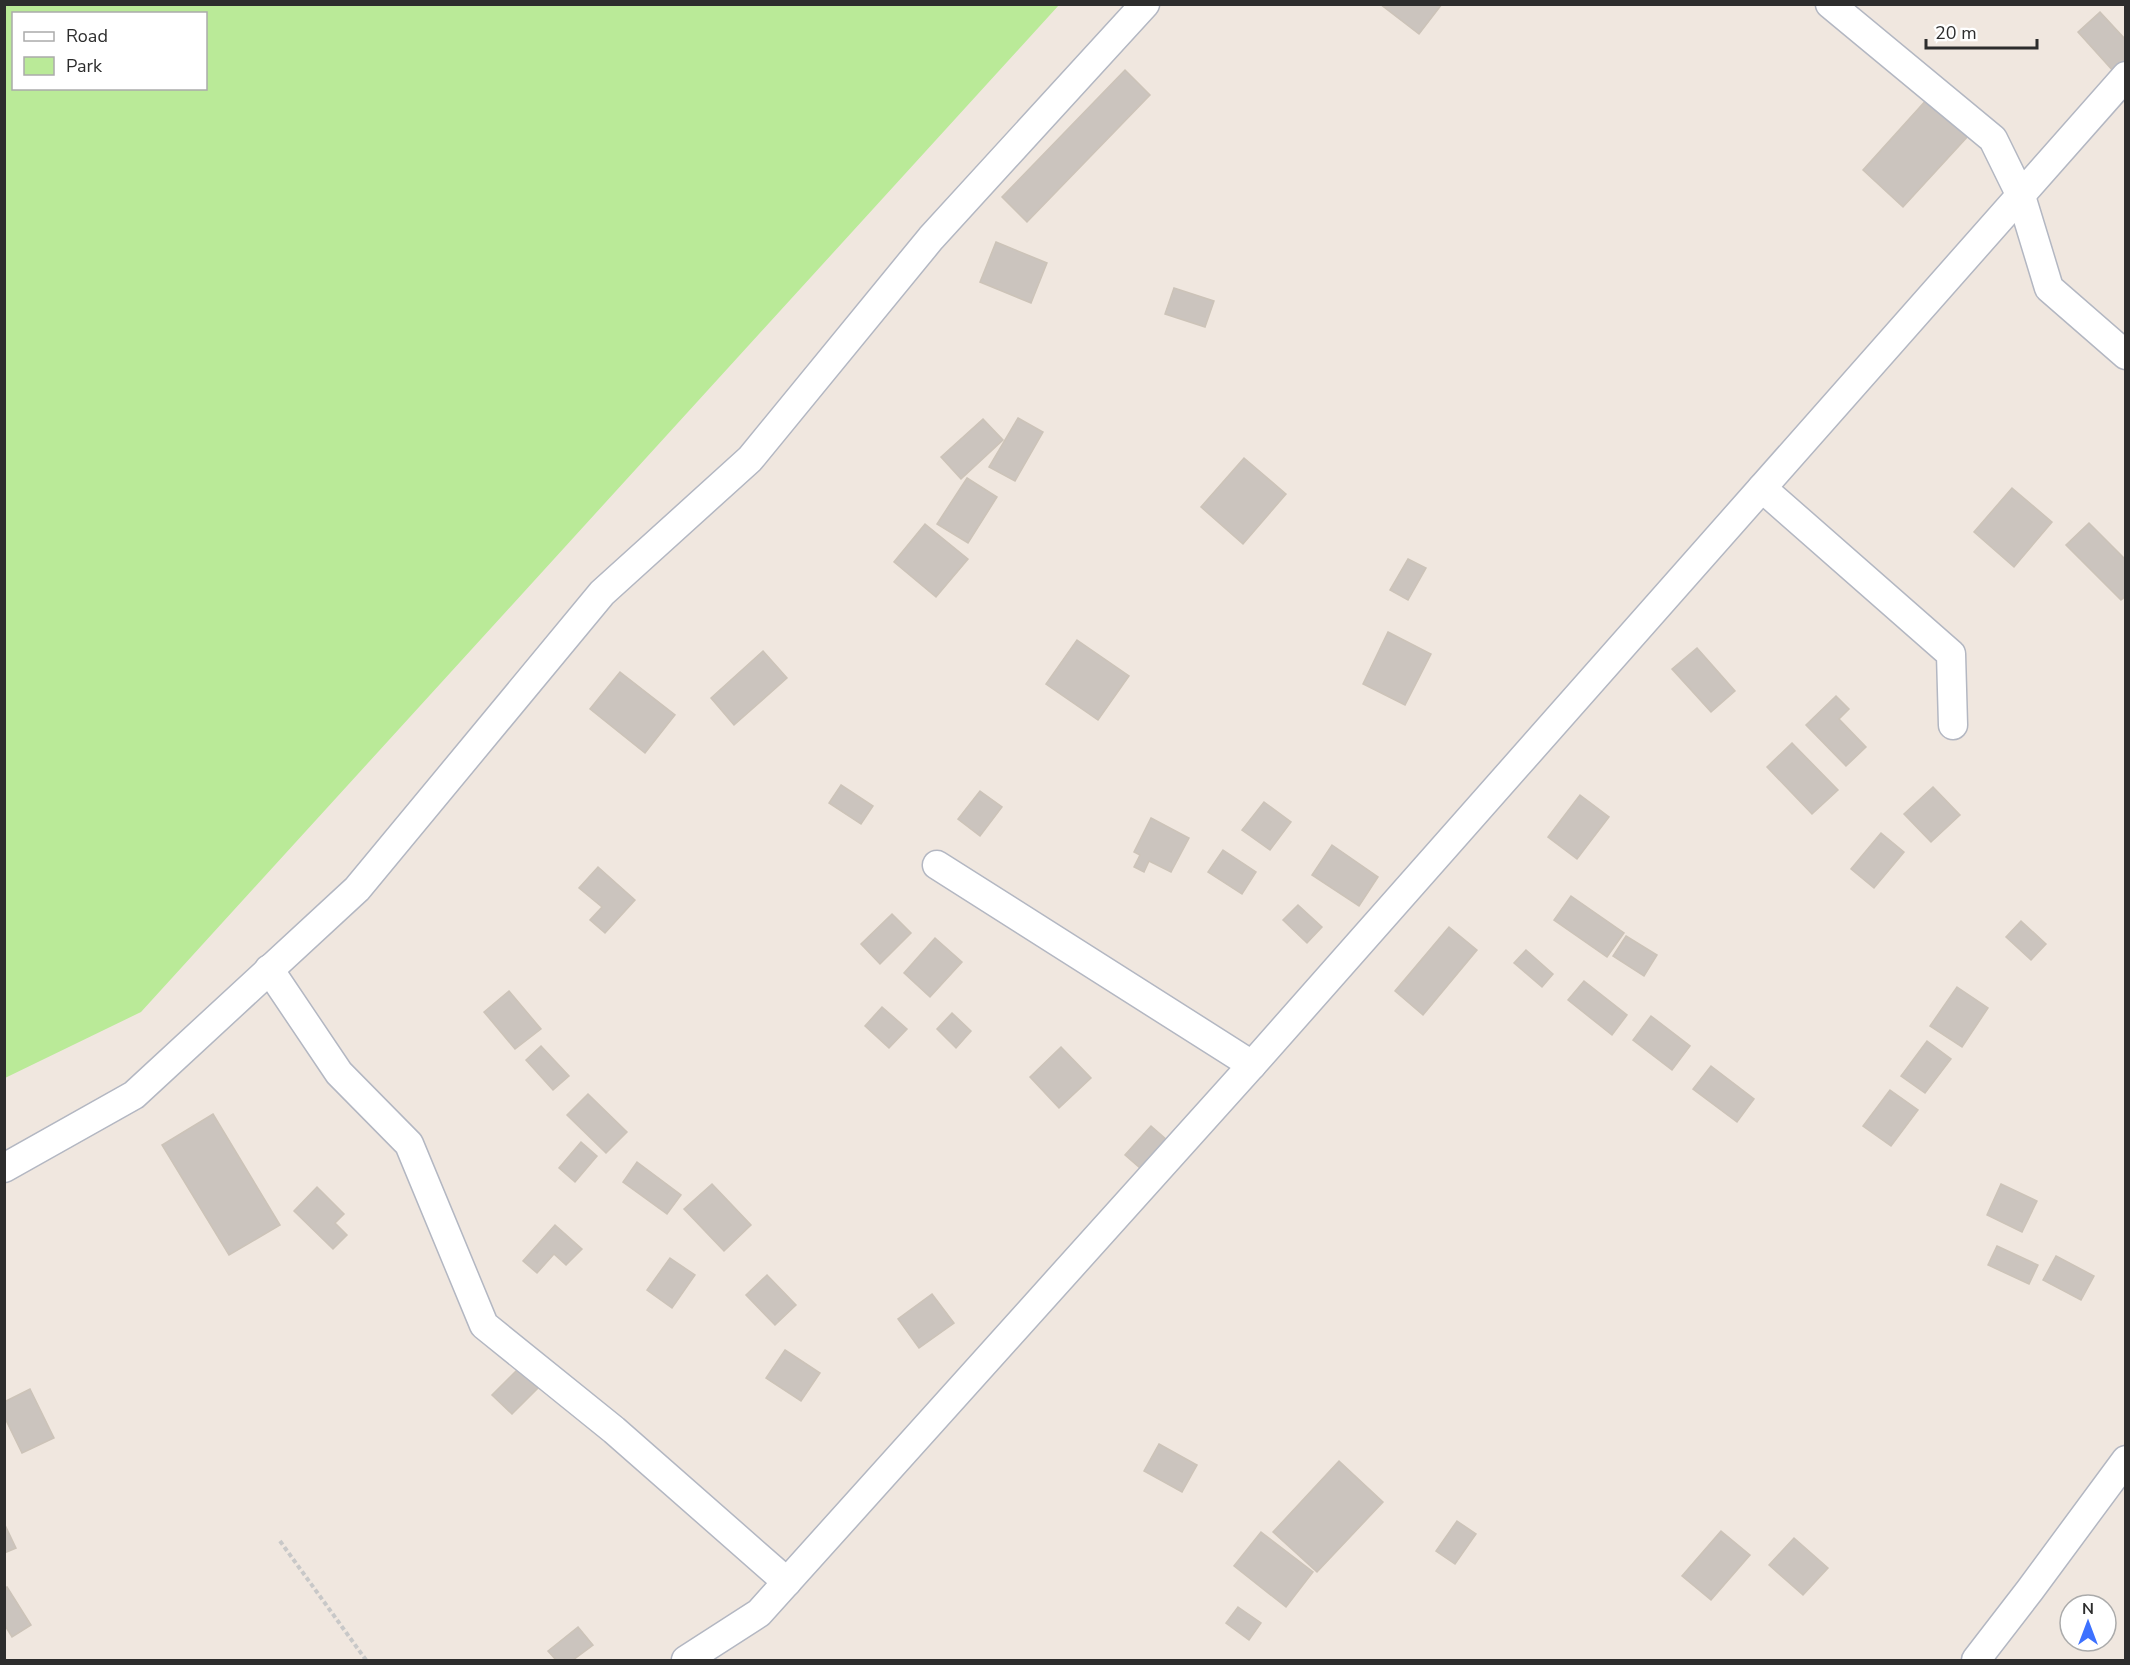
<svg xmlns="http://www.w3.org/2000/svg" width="2130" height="1665" viewBox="0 0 2130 1665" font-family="'Nunito Sans',sans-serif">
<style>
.green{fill:#baea98;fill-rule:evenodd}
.building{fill:#cbc4be;stroke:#ccc3b8;stroke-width:1.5}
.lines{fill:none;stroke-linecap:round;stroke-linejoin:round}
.street-casing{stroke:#b3b7c2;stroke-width:31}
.path{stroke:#c8c8c8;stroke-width:4;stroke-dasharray:4.5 3;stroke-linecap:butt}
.street{stroke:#fff;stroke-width:28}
</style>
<rect width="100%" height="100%" fill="#f0e7df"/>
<path class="green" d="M 5,4 L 1059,5 L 141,1012 L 5,1078 ZM 14,14 L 206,14 L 206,88 L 14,88 Z"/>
<g class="building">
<path d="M 1380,4 L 1442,4 L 1419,34 Z"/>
<path d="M 2100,12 L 2126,40 L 2126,61 L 2114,72 L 2078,32 Z"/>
<path d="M 1125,70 L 1150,95 L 1027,222 L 1002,197 Z"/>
<path d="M 1928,98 L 1969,135 L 1903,207 L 1863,170 Z"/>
<path d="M 996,242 L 1047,263 L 1031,303 L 980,282 Z"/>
<path d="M 1174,288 L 1214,301 L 1205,327 L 1165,314 Z"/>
<path d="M 1018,418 L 1043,432 L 1015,481 L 989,467 Z"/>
<path d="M 983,419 L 1003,440 L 961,479 L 941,457 Z"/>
<path d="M 1244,458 L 1286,494 L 1243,544 L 1201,507 Z"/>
<path d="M 967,478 L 997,497 L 968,543 L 937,524 Z"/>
<path d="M 2012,488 L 2052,522 L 2014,567 L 1974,532 Z"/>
<path d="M 2089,523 L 2126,560 L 2126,596 L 2121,600 L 2066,545 Z"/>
<path d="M 925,524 L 968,559 L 936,597 L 894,562 Z"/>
<path d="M 1408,559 L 1426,568 L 1408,600 L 1390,590 Z"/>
<path d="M 1388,632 L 1431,654 L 1405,705 L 1363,684 Z"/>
<path d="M 1077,640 L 1129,676 L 1098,720 L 1046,684 Z"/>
<path d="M 1697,648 L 1735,691 L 1711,712 L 1672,669 Z"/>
<path d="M 763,651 L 787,678 L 734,725 L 711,698 Z"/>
<path d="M 620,672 L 675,715 L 645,753 L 590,709 Z"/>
<path d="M 1836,696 L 1849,709 L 1839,719 L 1866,747 L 1846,766 L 1806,725 Z"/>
<path d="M 1792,743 L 1838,790 L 1812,814 L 1767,767 Z"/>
<path d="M 841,785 L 873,806 L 861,824 L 829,803 Z"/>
<path d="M 1933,787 L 1960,815 L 1931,842 L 1904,814 Z"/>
<path d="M 980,791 L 1002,807 L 980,836 L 958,819 Z"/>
<path d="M 1580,795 L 1609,817 L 1577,859 L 1548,837 Z"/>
<path d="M 1264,802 L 1291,822 L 1270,850 L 1242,830 Z"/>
<path d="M 1151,818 L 1189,838 L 1171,872 L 1149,861 L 1144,872 L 1134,867 L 1140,855 L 1134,852 Z"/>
<path d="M 1881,833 L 1904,852 L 1874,888 L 1851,869 Z"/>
<path d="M 1332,845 L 1378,877 L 1359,906 L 1312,875 Z"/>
<path d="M 1223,850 L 1256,872 L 1242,894 L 1208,872 Z"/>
<path d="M 598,867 L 635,900 L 605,933 L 590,920 L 602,907 L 579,888 Z"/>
<path d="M 1571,896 L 1624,933 L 1607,957 L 1554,920 Z"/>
<path d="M 1298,905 L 1322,927 L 1307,943 L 1283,920 Z"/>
<path d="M 892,914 L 911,933 L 880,964 L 861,944 Z"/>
<path d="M 2021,921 L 2046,944 L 2031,960 L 2006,937 Z"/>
<path d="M 1449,927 L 1477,950 L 1423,1015 L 1395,991 Z"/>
<path d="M 1626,936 L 1657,955 L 1644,976 L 1613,956 Z"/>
<path d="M 935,938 L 962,962 L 930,997 L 904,973 Z"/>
<path d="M 1526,950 L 1553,974 L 1542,987 L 1514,963 Z"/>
<path d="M 1584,981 L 1627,1015 L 1612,1035 L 1568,1000 Z"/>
<path d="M 1957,987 L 1988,1008 L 1962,1047 L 1930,1026 Z"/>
<path d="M 509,991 L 541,1029 L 515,1049 L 484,1012 Z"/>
<path d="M 882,1007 L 907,1029 L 889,1048 L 865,1026 Z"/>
<path d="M 952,1013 L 971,1031 L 956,1048 L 937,1029 Z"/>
<path d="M 1651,1016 L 1690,1046 L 1672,1070 L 1633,1040 Z"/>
<path d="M 1927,1041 L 1951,1059 L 1925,1093 L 1901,1076 Z"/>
<path d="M 541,1046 L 569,1076 L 553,1090 L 526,1060 Z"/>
<path d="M 1061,1047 L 1091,1078 L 1059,1108 L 1030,1077 Z"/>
<path d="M 1711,1066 L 1754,1099 L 1737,1122 L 1693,1089 Z"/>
<path d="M 1890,1090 L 1918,1110 L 1891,1146 L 1863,1126 Z"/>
<path d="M 588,1094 L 627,1132 L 606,1153 L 567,1115 Z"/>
<path d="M 213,1114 L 280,1225 L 229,1255 L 162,1145 Z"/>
<path d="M 1151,1126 L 1167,1140 L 1140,1168 L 1125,1155 Z"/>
<path d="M 581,1142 L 597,1156 L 575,1182 L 559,1168 Z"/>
<path d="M 637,1162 L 681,1195 L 667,1214 L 623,1182 Z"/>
<path d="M 712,1184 L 751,1225 L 724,1251 L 684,1209 Z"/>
<path d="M 2001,1184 L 2037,1201 L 2022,1232 L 1987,1215 Z"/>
<path d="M 317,1187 L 344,1214 L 335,1223 L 347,1235 L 333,1249 L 294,1211 Z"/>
<path d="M 555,1225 L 582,1249 L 566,1265 L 554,1254 L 537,1273 L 523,1261 Z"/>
<path d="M 1997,1246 L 2038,1265 L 2029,1284 L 1988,1265 Z"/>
<path d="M 2056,1256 L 2094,1276 L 2081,1300 L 2043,1280 Z"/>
<path d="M 670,1258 L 695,1275 L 672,1308 L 647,1290 Z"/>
<path d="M 767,1275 L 796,1305 L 775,1325 L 746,1295 Z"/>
<path d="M 932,1294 L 954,1323 L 919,1348 L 898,1319 Z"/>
<path d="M 785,1350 L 820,1373 L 801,1401 L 766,1378 Z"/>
<path d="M 518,1369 L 538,1388 L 512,1414 L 492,1395 Z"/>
<path d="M 30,1389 L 54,1438 L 22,1453 L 4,1416 L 4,1402 Z"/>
<path d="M 1159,1444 L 1197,1465 L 1182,1492 L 1144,1471 Z"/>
<path d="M 1339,1461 L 1383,1502 L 1317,1572 L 1273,1532 Z"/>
<path d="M 1457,1521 L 1476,1534 L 1455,1564 L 1436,1551 Z"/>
<path d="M 4,1523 L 16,1548 L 4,1553 Z"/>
<path d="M 1721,1531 L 1750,1555 L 1711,1600 L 1682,1576 Z"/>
<path d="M 1261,1532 L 1313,1572 L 1286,1607 L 1234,1566 Z"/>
<path d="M 1794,1538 L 1828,1568 L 1803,1595 L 1769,1565 Z"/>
<path d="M 7,1587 L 31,1625 L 12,1637 L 4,1624 L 4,1588 Z"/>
<path d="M 1238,1607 L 1261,1623 L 1249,1640 L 1226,1623 Z"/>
<path d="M 578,1627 L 593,1645 L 573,1660 L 556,1660 L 548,1651 Z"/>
</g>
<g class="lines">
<g class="street-casing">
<g id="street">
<path d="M 1830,4 L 1993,139 L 2021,196 L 2049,288 L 2126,355"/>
<path d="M 1762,488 L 1951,654 L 1953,725"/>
<path d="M 937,865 L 1252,1065"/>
<path d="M 269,969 L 339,1073 L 409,1144 L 484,1325 L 614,1430 L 787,1582"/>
<path d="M 4,1168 L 134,1095 L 357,889 L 602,593 L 750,459 L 931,238 L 1145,4"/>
<path d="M 686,1660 L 759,1613 L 1252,1065 L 2126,76"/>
<path d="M 1976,1660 L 2030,1590 L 2126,1460"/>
</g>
</g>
<path class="path" d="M 280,1541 L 366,1660"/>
<use href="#street" class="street"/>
</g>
<rect width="2130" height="1665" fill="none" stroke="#2d2d2d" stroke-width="12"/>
<rect x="12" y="12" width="195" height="78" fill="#ffffff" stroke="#ababab" stroke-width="1.5"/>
<rect x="24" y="32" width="30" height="9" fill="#ffffff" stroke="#ababab" stroke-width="1.5"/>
<text x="66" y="42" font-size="18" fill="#2d2d2d">Road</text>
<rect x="24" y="57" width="30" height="18" fill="#baea98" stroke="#ababab" stroke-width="1.5"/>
<text x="66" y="72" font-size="18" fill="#2d2d2d">Park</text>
<g transform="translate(2088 1623)"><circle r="28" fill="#ffffff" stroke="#ababab" stroke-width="1.5"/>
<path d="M0-4.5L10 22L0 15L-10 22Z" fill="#3d71ff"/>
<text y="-9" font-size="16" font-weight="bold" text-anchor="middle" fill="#2d2d2d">N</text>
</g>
<path d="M1926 39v9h111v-9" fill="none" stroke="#2d2d2d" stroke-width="3"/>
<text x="1935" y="39" font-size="18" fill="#2d2d2d" stroke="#ffffff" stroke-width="4.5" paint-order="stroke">20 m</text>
</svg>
